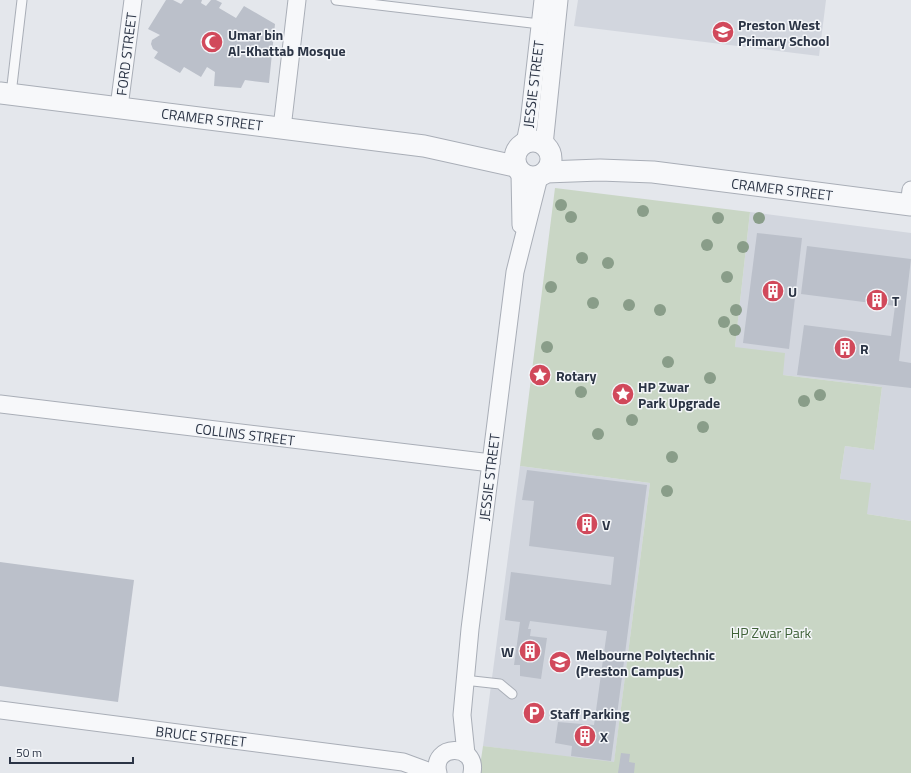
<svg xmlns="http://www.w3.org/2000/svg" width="911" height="773" viewBox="0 0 911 773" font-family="'Titillium Web',sans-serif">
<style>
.built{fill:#d2d6de}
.green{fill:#c9d6c5}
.building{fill:#bbc0ca}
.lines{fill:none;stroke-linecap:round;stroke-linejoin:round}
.service-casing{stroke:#a9aeb7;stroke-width:11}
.minor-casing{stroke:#a9aeb7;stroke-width:19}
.tertiary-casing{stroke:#a9aeb7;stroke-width:23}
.service{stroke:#f7f8fa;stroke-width:9}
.minor{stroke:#f7f8fa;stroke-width:17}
.tertiary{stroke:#f7f8fa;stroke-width:21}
.tree{fill:#899d89}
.labels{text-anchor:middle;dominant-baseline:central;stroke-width:3;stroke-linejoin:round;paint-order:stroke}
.poi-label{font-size:14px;font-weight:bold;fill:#2b3445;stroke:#f4f6f9;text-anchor:start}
.street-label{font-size:14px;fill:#2b3445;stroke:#f4f6f9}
.park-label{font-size:14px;fill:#3f6138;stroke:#f4f6f9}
</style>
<rect width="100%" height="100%" fill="#e4e7ec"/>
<g class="built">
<path d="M 578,0 L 826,0 L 819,56 L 574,26 Z"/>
<path d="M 750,212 L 911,233 L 911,521 L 867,514 L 840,479 L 845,446 L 874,450 L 882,387 L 783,375 L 735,347 Z"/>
<path d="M 520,466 L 650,483 L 614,763 L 483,746 Z"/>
</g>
<path class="green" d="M 555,188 L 750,212 L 735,347 L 785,353 L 783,375 L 882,387 L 874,450 L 845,446 L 840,479 L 871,483 L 867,514 L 911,521 L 911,773 L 479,773 L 483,746 L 614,762 L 650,483 L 520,466 Z"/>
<g class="building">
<path d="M 166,0 L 173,0 L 181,4 L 184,0 L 202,0 L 201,3 L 206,6 L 211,0 L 216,0 L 222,3 L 219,8 L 236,18 L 244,6 L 275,24 L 269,83 L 245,80 L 241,88 L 214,86 L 215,72 L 207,67 L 201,77 L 184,67 L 180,73 L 154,58 L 158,52 L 153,49 L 151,44 L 152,40 L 160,35 L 148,29 Z"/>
<path d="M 757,233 L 802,238 L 789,349 L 743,343 Z"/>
<path d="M 807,246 L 911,259 L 899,361 L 911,363 L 911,388 L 797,375 L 804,325 L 891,336 L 895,306 L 801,294 Z"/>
<path d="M 527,470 L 647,485 L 611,761 L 571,756 L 572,746 L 555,743 L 558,722 L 594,725 L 607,631 L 530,621 L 528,629 L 531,629 L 530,636 L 547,638 L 541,679 L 520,676 L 520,665 L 514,665 L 520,622 L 505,620 L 511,572 L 611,585 L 614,557 L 529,546 L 534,501 L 522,500 Z"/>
<path d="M 0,562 L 134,580 L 118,702 L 0,686 Z"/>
<path d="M 621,753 L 630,754 L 629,762 L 635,763 L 634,773 L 618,773 Z"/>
</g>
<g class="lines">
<g class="service-casing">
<g id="service">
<path d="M 336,0 L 540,24"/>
<path d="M 11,94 L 22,0"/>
<path d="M 464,680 L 500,684 L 512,694"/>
</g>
</g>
<g class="minor-casing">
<g id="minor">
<path d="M 119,107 L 133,0"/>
<path d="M 282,128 L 297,0"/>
<path d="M 525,143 L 529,123 L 543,0"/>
<path d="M 544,145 L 559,0"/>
<path d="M 520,173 L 521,225"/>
<path d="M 909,205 L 911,190"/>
<path d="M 0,404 L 491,463"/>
<path d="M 0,710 L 403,762 L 433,773"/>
<path d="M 466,754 L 462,715 L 470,629 L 515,272 L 539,177"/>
<path d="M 438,773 C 430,744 478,742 472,773"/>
</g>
</g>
<g class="tertiary-casing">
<g id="tertiary">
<path d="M 0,93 L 424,146 L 515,166"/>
<circle cx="533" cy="159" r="18"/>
<path d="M 546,172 L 600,170 L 653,172 L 911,205"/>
</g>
</g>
<use href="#service" class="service"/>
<use href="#minor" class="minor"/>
<use href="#tertiary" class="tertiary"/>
</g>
<g class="tree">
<circle cx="561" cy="205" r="6"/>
<circle cx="643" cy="211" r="6"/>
<circle cx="571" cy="217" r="6"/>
<circle cx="718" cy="218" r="6"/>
<circle cx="759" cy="218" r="6"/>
<circle cx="707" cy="245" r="6"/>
<circle cx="743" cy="247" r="6"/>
<circle cx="582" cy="258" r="6"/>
<circle cx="608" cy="263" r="6"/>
<circle cx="727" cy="277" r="6"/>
<circle cx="551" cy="287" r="6"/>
<circle cx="593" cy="303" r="6"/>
<circle cx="629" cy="305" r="6"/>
<circle cx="660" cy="310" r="6"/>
<circle cx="736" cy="310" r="6"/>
<circle cx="724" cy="322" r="6"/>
<circle cx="735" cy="330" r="6"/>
<circle cx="547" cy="347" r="6"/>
<circle cx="668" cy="362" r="6"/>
<circle cx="710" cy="378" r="6"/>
<circle cx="581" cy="392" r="6"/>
<circle cx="820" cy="395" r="6"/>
<circle cx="804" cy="401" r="6"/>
<circle cx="632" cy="420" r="6"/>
<circle cx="703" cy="427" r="6"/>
<circle cx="598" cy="434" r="6"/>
<circle cx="672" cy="457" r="6"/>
<circle cx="667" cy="491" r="6"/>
</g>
<defs>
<g id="school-disc" transform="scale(1.15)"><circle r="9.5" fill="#d1495b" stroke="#f4f6f9"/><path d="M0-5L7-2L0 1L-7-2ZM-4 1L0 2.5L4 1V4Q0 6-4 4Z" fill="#fff"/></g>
<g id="mosque-disc" transform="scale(1.15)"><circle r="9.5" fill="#d1495b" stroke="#f4f6f9"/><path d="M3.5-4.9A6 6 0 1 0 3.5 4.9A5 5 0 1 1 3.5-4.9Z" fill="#fff"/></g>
<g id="building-disc" transform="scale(1.15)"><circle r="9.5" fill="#d1495b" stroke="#f4f6f9"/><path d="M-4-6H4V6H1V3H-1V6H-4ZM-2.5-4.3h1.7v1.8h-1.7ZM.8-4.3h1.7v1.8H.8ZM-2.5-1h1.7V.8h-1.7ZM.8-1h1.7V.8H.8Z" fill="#fff"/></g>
<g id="sight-disc" transform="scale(1.15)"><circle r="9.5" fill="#d1495b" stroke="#f4f6f9"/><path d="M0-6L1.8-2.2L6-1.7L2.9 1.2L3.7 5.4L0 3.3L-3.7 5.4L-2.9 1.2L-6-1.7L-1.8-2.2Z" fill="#fff"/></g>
<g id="university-disc" transform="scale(1.15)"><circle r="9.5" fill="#d1495b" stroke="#f4f6f9"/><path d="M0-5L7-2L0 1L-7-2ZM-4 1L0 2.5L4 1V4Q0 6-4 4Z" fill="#fff"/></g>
<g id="parking-disc" transform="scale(1.15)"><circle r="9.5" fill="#d1495b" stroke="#f4f6f9"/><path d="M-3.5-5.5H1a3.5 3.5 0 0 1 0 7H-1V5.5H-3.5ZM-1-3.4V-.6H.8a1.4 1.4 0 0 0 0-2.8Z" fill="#fff"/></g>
</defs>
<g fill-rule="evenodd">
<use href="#school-disc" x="723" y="32"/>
<use href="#mosque-disc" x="212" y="42"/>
<use href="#building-disc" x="773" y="291"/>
<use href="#building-disc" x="877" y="300"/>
<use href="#building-disc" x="845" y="348"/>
<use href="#sight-disc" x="540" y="375"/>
<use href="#sight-disc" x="623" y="394"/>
<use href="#building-disc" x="587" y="524"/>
<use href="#building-disc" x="530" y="651"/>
<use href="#university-disc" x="560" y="662"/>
<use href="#parking-disc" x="534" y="713"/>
<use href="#building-disc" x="585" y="736"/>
</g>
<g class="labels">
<g class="poi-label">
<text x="738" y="24">Preston West<tspan x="738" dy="16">Primary School</tspan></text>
<text x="228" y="34">Umar bin<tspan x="228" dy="16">Al-Khattab Mosque</tspan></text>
<text x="788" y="291">U</text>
<text x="892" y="300">T</text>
<text x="860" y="348">R</text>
<text x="556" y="375">Rotary</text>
<text x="638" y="386">HP Zwar<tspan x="638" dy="16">Park Upgrade</tspan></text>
<text x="602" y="524">V</text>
<text x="514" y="651" text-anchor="end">W</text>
<text x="576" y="654">Melbourne Polytechnic<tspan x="576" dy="16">(Preston Campus)</tspan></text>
<text x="550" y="713">Staff Parking</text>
<text x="600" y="736">X</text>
</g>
<g class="street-label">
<text transform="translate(126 54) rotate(-83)">FORD STREET</text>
<text transform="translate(533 84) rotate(-83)">JESSIE STREET</text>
<text transform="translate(212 119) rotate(7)">CRAMER STREET</text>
<text transform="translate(782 189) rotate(7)">CRAMER STREET</text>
<text transform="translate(245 434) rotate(7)">COLLINS STREET</text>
<text transform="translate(489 477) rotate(-83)">JESSIE STREET</text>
<text transform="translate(201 736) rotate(7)">BRUCE STREET</text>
</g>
<g class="park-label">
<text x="771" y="632">HP Zwar Park</text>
</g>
</g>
<path d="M10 757v6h123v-6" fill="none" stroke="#2b3445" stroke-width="2"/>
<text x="16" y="757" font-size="12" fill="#2b3445" stroke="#f4f6f9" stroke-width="3" paint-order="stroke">50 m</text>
</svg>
